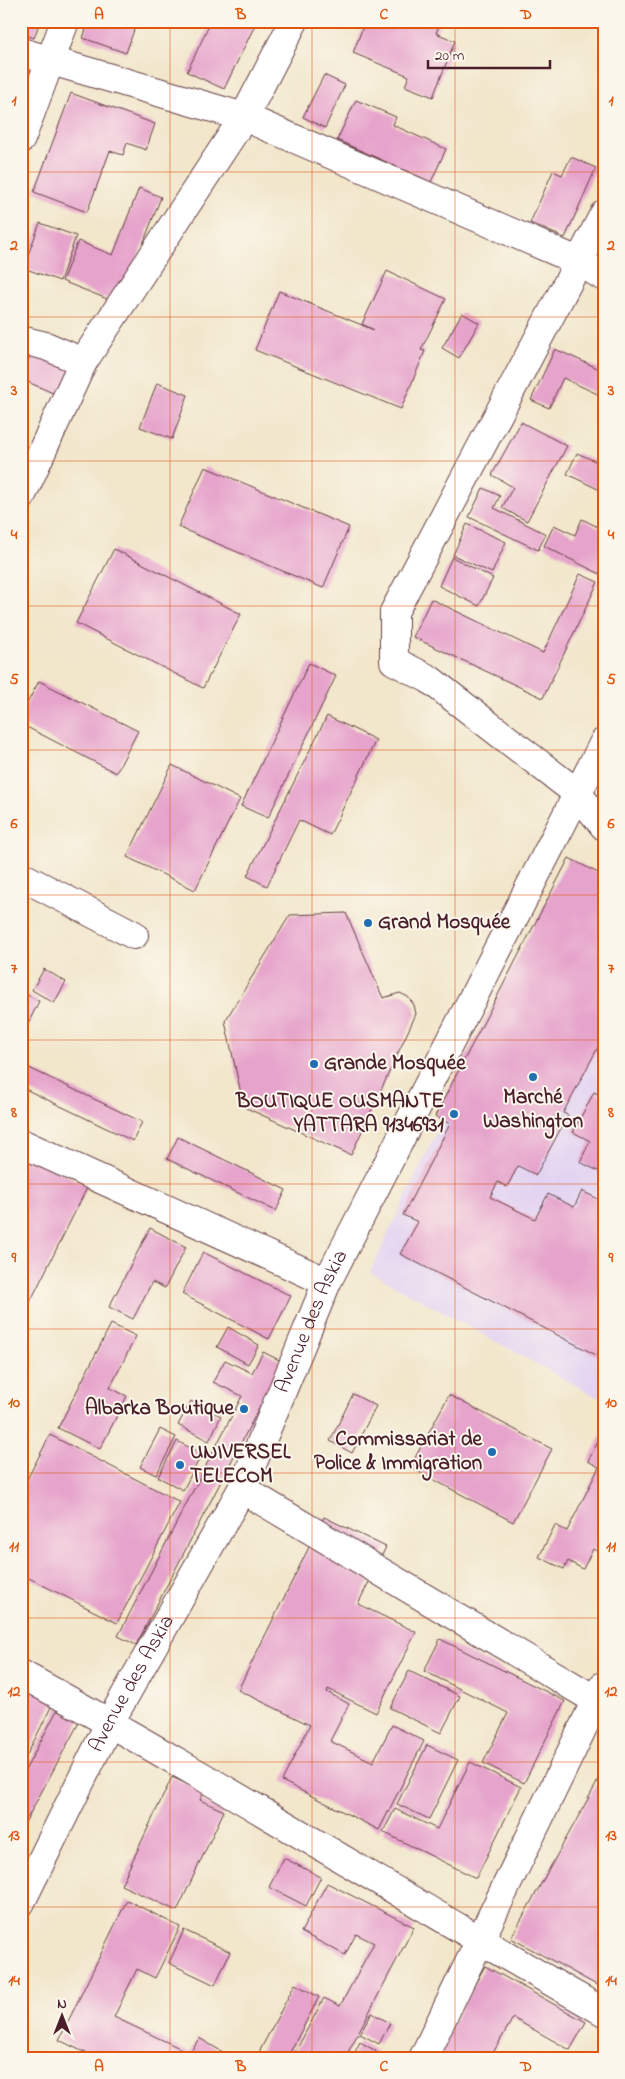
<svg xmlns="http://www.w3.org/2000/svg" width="625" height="2079" viewBox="0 0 625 2079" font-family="'Indie Flower',sans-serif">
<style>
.built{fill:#e3d3f2}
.building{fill:#e6a3cb}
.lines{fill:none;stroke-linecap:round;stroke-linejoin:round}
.minor-casing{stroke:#633d43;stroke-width:30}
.minor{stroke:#fff;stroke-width:28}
.grid{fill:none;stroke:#e0560e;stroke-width:1;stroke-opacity:0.55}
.poi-dot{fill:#1f6fb2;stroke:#fbf7ec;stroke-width:2}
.labels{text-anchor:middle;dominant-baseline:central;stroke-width:4;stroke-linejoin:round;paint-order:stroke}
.poi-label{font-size:21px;font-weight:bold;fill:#4a1f2b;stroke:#fbf7ec;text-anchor:start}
.street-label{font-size:21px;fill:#4a1f2b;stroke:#fbf7ec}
.neatline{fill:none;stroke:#e0560e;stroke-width:2}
.grid-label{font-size:16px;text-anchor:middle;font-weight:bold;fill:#e0560e}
</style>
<rect width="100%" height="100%" fill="#fbf7ec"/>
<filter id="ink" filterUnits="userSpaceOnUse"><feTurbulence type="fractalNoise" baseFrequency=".02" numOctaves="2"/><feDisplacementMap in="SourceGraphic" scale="10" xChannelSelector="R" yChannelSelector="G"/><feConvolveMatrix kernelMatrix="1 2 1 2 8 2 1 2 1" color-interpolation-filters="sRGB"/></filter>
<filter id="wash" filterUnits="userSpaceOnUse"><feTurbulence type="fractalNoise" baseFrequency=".0096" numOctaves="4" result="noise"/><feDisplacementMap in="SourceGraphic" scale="20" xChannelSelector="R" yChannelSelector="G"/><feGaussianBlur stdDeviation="1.12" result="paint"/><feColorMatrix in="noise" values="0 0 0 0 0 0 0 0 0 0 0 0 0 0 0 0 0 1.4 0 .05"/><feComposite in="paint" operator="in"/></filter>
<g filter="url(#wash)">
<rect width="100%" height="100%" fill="#f2e6cb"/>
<path class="built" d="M 568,865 L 604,883 L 604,1401 L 370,1272 L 561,871 Z"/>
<g id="blocks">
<g class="building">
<path d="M 21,21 L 40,21 L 34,38 L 21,33 Z"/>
<path d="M 89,21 L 137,21 L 126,53 L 83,38 Z"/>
<path d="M 211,21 L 257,21 L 224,89 L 187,72 Z"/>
<path d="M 379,21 L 441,21 L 436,33 L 455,41 L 433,97 L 405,86 L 409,76 L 353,53 L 364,24 L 376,29 Z"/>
<path d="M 324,75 L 345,85 L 325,128 L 303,117 Z"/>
<path d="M 71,93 L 155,124 L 146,150 L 127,143 L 123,155 L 110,151 L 87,212 L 34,192 Z"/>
<path d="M 356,100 L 396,117 L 393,125 L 446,149 L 431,182 L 337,140 Z"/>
<path d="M 571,157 L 596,168 L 565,238 L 530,223 L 553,171 L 562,175 Z"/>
<path d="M 139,188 L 161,197 L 120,304 L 62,281 L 78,241 L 113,255 Z"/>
<path d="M 40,223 L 76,236 L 60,281 L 23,268 Z"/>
<path d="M 387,271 L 446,299 L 421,350 L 425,351 L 401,409 L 255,350 L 279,291 L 374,330 L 362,324 Z"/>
<path d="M 462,313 L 479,323 L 459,358 L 442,348 Z"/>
<path d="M 34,345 L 76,364 L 62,397 L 21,379 Z"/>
<path d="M 555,349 L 604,371 L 604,397 L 563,378 L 549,408 L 531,400 Z"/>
<path d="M 157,383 L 188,395 L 172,439 L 140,427 Z"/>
<path d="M 521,422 L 567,446 L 527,521 L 502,508 L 513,487 L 492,475 Z"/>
<path d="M 577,453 L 604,465 L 604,492 L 567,474 Z"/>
<path d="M 205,467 L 349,527 L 323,588 L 178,527 Z"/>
<path d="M 483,488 L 500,496 L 494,508 L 546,534 L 538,550 L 469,517 Z"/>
<path d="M 582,519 L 604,530 L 604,576 L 544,546 L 554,525 L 575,535 Z"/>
<path d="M 467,524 L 506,542 L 492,573 L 453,555 Z"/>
<path d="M 114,549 L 241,614 L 203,688 L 76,623 Z"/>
<path d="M 452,557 L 493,578 L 479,606 L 439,586 Z"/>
<path d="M 580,574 L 598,582 L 543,698 L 413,637 L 431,599 L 543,653 Z"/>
<path d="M 309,663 L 336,676 L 268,818 L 241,806 Z"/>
<path d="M 39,681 L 138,731 L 116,773 L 21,724 L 21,715 Z"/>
<path d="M 327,716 L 376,740 L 330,835 L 299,820 L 267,886 L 247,876 Z"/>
<path d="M 172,765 L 240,799 L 195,890 L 127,857 Z"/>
<path d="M 569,858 L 604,876 L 604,1036 L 563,1113 L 568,1115 L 536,1175 L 518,1166 L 507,1187 L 498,1182 L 490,1197 L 535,1219 L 548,1194 L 574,1207 L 582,1191 L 604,1202 L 604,1359 L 400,1254 L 418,1222 L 403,1215 L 450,1124 L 435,1116 Z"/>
<path d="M 346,913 L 383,998 L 400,993 L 408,997 L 414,1005 L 416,1014 L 351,1155 L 244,1107 L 225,1021 L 290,915 Z"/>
<path d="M 44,969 L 66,982 L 54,1003 L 32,990 Z"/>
<path d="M 21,992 L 39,1001 L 25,1030 L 21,1028 Z"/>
<path d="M 21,1064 L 142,1122 L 133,1141 L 21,1087 Z"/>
<path d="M 594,1092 L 604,1097 L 604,1174 L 580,1162 L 590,1141 L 573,1132 Z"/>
<path d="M 178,1137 L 286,1190 L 276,1211 L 167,1159 Z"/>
<path d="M 21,1153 L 88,1186 L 21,1320 Z"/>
<path d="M 150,1228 L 186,1247 L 165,1288 L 152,1282 L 133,1319 L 109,1307 Z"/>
<path d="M 203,1252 L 291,1296 L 269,1339 L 182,1294 Z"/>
<path d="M 111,1324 L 136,1336 L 110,1388 L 127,1396 L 100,1449 L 58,1428 Z"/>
<path d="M 228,1327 L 259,1345 L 248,1364 L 217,1347 Z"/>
<path d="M 263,1352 L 283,1362 L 136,1645 L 118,1636 L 242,1396 L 213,1382 L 225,1360 L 252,1373 Z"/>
<path d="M 353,1394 L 376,1406 L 352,1453 L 330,1441 Z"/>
<path d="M 449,1395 L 552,1449 L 513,1522 L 410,1467 Z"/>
<path d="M 191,1401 L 221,1416 L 209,1441 L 178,1425 Z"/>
<path d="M 160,1429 L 176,1437 L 156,1475 L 140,1467 Z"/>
<path d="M 604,1430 L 604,1547 L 601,1553 L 593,1549 L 583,1569 L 568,1561 L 564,1569 L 539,1557 L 555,1525 L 567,1531 L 599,1467 L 588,1461 Z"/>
<path d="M 50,1435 L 180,1502 L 117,1623 L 21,1574 L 21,1491 Z"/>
<path d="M 177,1441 L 202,1454 L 183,1490 L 158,1477 Z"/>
<path d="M 324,1517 L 386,1547 L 358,1604 L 416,1632 L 376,1713 L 328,1689 L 327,1692 L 349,1704 L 330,1741 L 373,1762 L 392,1725 L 424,1741 L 379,1830 L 282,1781 L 310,1725 L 238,1690 Z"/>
<path d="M 440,1639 L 565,1701 L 524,1783 L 483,1763 L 508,1713 L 424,1671 Z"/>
<path d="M 409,1671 L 460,1696 L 441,1733 L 390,1708 Z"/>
<path d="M 21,1680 L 56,1697 L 21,1767 Z"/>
<path d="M 61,1703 L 83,1715 L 21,1830 L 21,1778 Z"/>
<path d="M 427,1745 L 458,1760 L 429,1819 L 397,1804 Z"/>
<path d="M 470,1762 L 521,1787 L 476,1878 L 383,1832 L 395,1809 L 437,1829 Z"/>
<path d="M 604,1770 L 604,1989 L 511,1938 Z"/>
<path d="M 172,1777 L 204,1792 L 200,1800 L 224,1811 L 177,1911 L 121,1885 Z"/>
<path d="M 284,1858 L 321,1877 L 306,1906 L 269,1887 Z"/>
<path d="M 327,1883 L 414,1927 L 345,2058 L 292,2058 L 324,1998 L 340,2006 L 374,1943 L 356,1934 L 345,1955 L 301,1932 Z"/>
<path d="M 127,1900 L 180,1927 L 155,1978 L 137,1969 L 114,2017 L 190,2053 L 199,2038 L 233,2058 L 96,2058 L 59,2040 Z"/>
<path d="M 184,1930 L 230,1952 L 215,1985 L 169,1963 Z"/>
<path d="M 485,1966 L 586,2022 L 570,2050 L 513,2018 L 490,2058 L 433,2058 Z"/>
<path d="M 295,1984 L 319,1997 L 287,2058 L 256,2058 Z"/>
<path d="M 372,2013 L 390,2023 L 379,2044 L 360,2034 Z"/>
<path d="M 360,2042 L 376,2051 L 373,2058 L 352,2058 Z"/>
</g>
</g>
</g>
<g filter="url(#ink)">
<use href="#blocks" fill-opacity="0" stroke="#633d43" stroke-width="1"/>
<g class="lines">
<g class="minor-casing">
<g id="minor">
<path d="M 21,52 L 244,117 L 578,261 L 604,277"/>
<path d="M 21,139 L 65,21"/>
<path d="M 604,214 L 394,612 L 394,661 L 429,679 L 577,793 L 604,826"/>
<path d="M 21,340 L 46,346 L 83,362"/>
<path d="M 21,497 L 83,362 L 244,117 L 294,21"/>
<path d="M 21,876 L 134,935"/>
<path d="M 21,1143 L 327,1282"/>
<path d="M 242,1489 L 604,1705"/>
<path d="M 21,1674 C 218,1781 408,1901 604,2012"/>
<path id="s1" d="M 21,1902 L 110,1722 L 242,1489 L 327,1282 L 604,742"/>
<path d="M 423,2058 L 603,1686"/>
</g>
</g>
<use href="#minor" class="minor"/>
</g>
</g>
<path class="grid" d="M 170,21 L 170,2058M 312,21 L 312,2058M 455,21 L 455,2058M 21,172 L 604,172M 21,317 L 604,317M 21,461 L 604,461M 21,606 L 604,606M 21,750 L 604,750M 21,895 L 604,895M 21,1040 L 604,1040M 21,1184 L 604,1184M 21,1329 L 604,1329M 21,1473 L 604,1473M 21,1618 L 604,1618M 21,1762 L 604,1762M 21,1907 L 604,1907"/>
<g class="poi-dot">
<circle cx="368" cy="923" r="5"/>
<circle cx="314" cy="1064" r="5"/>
<circle cx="533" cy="1077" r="5"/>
<circle cx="454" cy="1114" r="5"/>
<circle cx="244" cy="1409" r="5"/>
<circle cx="492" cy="1452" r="5"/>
<circle cx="180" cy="1465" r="5"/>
</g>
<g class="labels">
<g class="poi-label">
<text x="378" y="923">Grand Mosquée</text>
<text x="324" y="1064">Grande Mosquée</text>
<text x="533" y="1098" text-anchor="middle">Marché<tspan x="533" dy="24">Washington</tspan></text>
<text x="444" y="1102" text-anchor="end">BOUTIQUE OUSMANTE<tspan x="444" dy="24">YATTARA 91346931</tspan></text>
<text x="234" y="1409" text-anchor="end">Albarka Boutique</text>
<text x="482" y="1440" text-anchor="end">Commissariat de<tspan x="482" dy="24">Police &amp; Immigration</tspan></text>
<text x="190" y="1453">UNIVERSEL<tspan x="190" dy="24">TELECOM</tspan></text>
</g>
<g class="street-label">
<text stroke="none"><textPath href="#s1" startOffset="650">Avenue des Askia</textPath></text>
<text stroke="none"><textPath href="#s1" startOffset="245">Avenue des Askia</textPath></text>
</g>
</g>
<rect width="625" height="2079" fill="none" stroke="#fbf7ec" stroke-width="55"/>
<g transform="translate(62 2016)" stroke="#fbf7ec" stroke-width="4" paint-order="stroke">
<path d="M0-4L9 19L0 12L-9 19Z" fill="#4a1f2b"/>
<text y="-8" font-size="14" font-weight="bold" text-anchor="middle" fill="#4a1f2b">N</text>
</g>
<path d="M428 60v8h122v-8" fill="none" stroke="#4a1f2b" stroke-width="2.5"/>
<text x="435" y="60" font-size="15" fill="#4a1f2b" stroke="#fbf7ec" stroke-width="4" paint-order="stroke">20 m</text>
<rect x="28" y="28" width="570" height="2024" class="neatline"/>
<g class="grid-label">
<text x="99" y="19">A</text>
<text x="241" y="19">B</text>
<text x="384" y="19">C</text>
<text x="526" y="19">D</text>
<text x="14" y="105">1</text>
<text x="611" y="105">1</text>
<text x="14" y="250">2</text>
<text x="611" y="250">2</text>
<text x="14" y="395">3</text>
<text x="611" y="395">3</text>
<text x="14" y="539">4</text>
<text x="611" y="539">4</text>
<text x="14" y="684">5</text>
<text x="611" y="684">5</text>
<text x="14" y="828">6</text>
<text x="611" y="828">6</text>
<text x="14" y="973">7</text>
<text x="611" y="973">7</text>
<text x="14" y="1117">8</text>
<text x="611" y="1117">8</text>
<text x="14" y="1262">9</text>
<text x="611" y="1262">9</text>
<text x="14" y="1407">10</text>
<text x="611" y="1407">10</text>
<text x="14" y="1551">11</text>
<text x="611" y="1551">11</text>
<text x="14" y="1696">12</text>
<text x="611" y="1696">12</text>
<text x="14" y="1840">13</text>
<text x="611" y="1840">13</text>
<text x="14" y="1985">14</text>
<text x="611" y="1985">14</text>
<text x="99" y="2071">A</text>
<text x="241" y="2071">B</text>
<text x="384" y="2071">C</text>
<text x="526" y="2071">D</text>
</g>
</svg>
